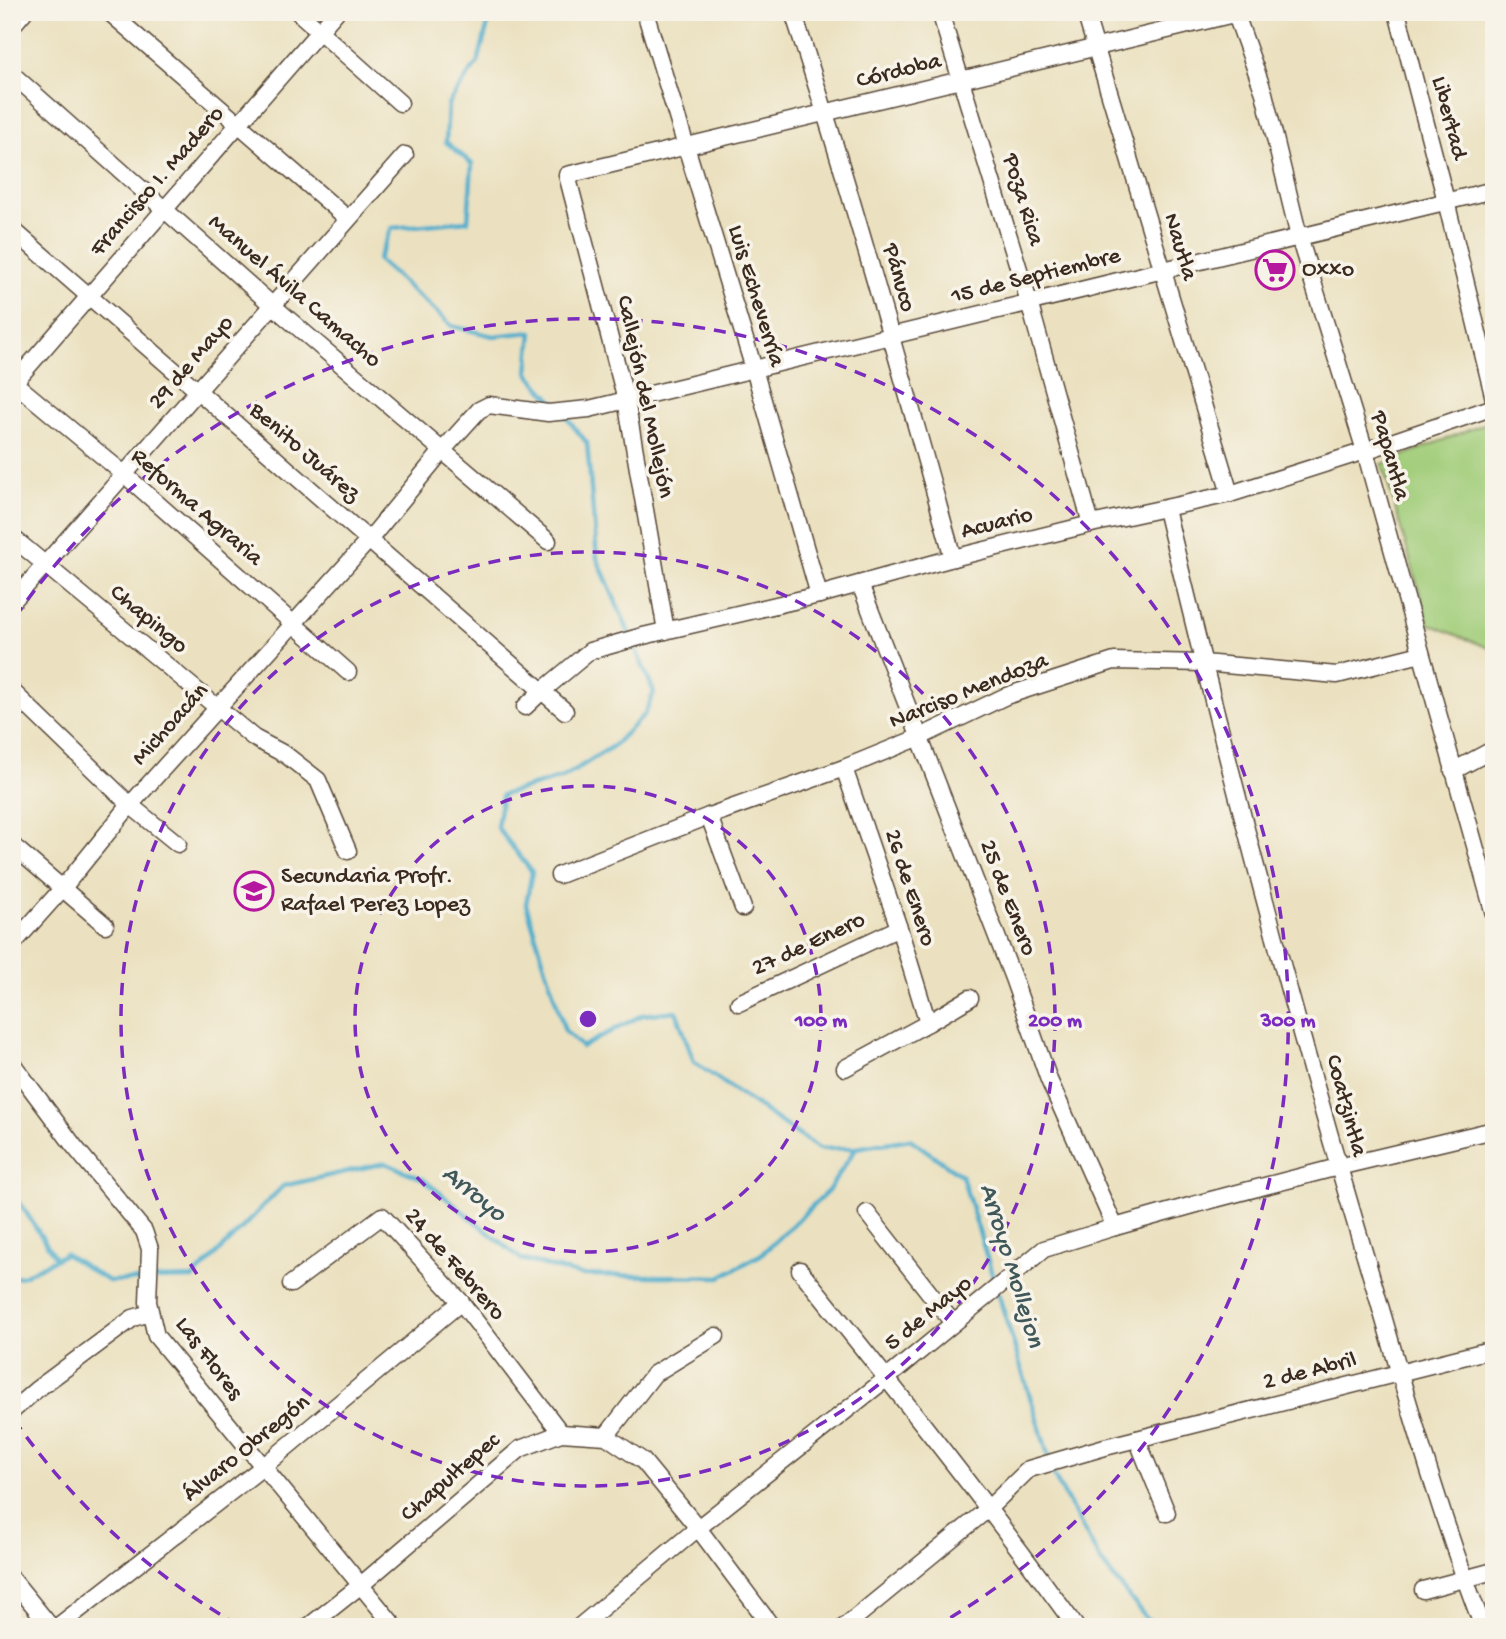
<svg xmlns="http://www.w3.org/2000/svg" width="1506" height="1639" viewBox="0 0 1506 1639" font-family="'Gochi Hand',sans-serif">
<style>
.green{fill:#a3ce7b;stroke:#6f7c4c;stroke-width:2}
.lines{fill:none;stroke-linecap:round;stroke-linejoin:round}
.stream{stroke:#4dadcc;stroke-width:4.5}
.minor-casing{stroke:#554536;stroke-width:19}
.minor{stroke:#fff;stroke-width:16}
.ring{fill:none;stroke:#7b2cbf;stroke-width:3.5;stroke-dasharray:12 9}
.labels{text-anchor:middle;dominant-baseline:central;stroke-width:7;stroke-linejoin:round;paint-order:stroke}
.street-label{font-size:24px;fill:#3b2a1e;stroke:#f7f3e8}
.poi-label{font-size:24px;fill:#3b2a1e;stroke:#f7f3e8;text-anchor:start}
.water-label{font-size:26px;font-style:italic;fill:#41585b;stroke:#f7f3e8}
.centre{fill:#7b2cbf;stroke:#f7f3e8;stroke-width:3.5}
.ring-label{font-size:21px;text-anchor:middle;font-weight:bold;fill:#7b2cbf;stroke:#f7f3e8;stroke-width:7;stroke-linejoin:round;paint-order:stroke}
</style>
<rect width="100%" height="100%" fill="#f7f3e8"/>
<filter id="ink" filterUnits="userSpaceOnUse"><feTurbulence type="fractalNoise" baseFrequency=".0143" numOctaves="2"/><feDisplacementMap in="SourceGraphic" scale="14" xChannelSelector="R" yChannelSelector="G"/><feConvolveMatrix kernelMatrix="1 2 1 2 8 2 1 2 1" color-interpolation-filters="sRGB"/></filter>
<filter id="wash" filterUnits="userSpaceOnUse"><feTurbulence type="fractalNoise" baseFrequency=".00686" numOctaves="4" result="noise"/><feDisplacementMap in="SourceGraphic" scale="28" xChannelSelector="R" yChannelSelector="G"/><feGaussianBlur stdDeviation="1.57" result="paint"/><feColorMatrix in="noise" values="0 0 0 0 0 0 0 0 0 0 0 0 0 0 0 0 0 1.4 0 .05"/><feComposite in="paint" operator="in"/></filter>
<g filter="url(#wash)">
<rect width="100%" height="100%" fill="#ebe1c0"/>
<path class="green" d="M 1494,420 L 1494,650 L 1429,624 L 1382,464 Z"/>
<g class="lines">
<g class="stream">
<path d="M 491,12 L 478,62 L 448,104 L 446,142 L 472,164 L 468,221 L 392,228 L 378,260 L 452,326 L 493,336 L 532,332 L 528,372 C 537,385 548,395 558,407"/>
<path d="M 566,417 L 587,443 L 597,558 L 630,635"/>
<path d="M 633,643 L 654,692 L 645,714 L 613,746 L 564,777 L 502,795 L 497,827 L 532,872 L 526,904 L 565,1031 L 582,1047 L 642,1015 L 676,1011 L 694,1062 L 819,1149 L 856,1148 L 910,1139 L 962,1176 L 995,1284"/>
<path d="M 12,1200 L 20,1203 L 56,1259"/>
<path d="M 12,1278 L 23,1276 L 65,1254 L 108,1281 L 145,1280"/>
<path d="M 154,1279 L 193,1278 L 283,1186 L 385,1163 L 423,1179 L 521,1259 L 581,1275 L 720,1277 L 762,1254 L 828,1191 L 856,1148"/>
<path d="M 998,1293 L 1049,1458"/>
<path d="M 1051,1467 L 1054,1476 L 1102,1563 L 1146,1618 L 1157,1627"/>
</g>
</g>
</g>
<g filter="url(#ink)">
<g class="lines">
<g class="minor-casing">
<g id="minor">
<path d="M 109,12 L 348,219"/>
<path d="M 298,12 L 400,103"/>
<path d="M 645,12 L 754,369 L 819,595"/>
<path d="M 793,12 C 852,193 902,375 953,558"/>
<path d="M 940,12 L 1029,302 L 1091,524"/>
<path d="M 1085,12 L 1230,494"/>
<path d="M 1235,12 L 1264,93 L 1299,237 L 1365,451 L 1494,914"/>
<path d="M 1397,12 L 1446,201 L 1494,399"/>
<path d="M 12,26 L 24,12"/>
<path d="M 12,74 L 273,306 L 548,541"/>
<path d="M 12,229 L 565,711"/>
<path d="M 12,381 L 124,474 L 348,672"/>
<path d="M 12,385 L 336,12"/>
<path d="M 1166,509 C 1228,768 1296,1027 1373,1282 C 1407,1397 1439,1514 1483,1627"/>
<path d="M 12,537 L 254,738 L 286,755 L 318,780 L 348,851"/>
<path d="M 860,584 L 1013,978 L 1049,1080 L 1115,1227"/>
<path d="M 12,602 L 405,155"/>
<path d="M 666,631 L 626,400 L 567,175 L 1242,12"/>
<path d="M 12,691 L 130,805 L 178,844"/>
<path d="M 525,707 L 542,691 L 590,651 L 643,636 L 819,595 L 953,558 L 1091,524 L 1230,494 L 1365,451 L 1494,407"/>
<path d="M 844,768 L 899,928 L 928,1023"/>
<path d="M 1453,771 L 1494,749"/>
<path d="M 709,816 L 743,908"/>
<path d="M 12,845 L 105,925"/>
<path d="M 559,875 L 709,816 L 844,768 L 920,737 L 1006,696 L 1114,661 L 1203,663 L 1337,675 L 1421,654"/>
<path d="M 12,945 L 62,889 L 130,805 L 369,540 L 442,451 L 479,410 L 489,405 L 548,413 L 589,409 L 1494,190"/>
<path d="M 739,1003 L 899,928"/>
<path d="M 12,1063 L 74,1146 L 144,1231 L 150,1249 L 148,1302 L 156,1336 L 395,1627"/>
<path d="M 845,1068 L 928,1023 L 970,998"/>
<path d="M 867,1213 L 953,1323"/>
<path d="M 800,1270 C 894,1387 988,1505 1076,1627"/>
<path d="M 291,1284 L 382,1216 L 461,1302 L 561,1433"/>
<path d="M 12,1411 L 36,1390 L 133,1318 L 150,1313"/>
<path d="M 606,1436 L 654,1374 L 716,1336"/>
<path d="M 1137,1439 L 1167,1513"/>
<path d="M 12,1579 L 51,1627"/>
<path d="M 1423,1590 L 1494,1571"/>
<path d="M 57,1627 L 264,1466 L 461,1302"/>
<path d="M 308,1627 L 361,1585 L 520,1449 L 561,1433 L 606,1436 L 643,1461 L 698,1528 L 772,1627"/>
<path d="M 579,1627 L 698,1528 L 887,1378 L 1044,1249 L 1115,1227 L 1211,1200 L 1338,1167 L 1494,1130"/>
<path d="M 844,1627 L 988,1509 L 1029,1469 L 1105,1447 L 1494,1349"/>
</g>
</g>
<use href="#minor" class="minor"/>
</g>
</g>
<g class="ring">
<circle cx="588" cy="1019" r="233"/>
<circle cx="588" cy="1019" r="467"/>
<path d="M238 1625A700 700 0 0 1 15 1421M15 617A700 700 0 1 1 938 1625"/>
</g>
<defs>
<g id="supermarket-ring" transform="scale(2.0125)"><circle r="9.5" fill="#f7f3e8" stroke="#b5179e" stroke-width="1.5"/><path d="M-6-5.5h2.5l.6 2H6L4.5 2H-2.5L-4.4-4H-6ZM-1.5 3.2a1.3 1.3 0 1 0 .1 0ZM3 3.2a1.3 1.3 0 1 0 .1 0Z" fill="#b5179e"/></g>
<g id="school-ring" transform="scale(2.0125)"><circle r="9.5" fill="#f7f3e8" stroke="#b5179e" stroke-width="1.5"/><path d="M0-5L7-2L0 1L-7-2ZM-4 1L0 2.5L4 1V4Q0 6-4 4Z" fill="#b5179e"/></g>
</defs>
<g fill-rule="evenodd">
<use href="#supermarket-ring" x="1275" y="270"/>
<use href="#school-ring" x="254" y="891"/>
</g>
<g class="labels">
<g class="street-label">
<text transform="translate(899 72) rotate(-14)">Córdoba</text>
<text transform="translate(1448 118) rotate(75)">Libertad</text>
<text transform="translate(158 182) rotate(-49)">Francisco I. Madero</text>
<text transform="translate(1022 200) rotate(73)">Poza Rica</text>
<text transform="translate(1179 247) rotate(73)">Nautla</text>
<text transform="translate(1036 277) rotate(-14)">15 de Septiembre</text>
<text transform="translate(898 278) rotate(74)">Pánuco</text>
<text transform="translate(294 292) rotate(41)">Manuel Ávila Camacho</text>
<text transform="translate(755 296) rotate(73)">Luis Echeverría</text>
<text transform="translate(192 363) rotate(-49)">29 de Mayo</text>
<text transform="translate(644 397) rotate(78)">Callejón del Mollejón</text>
<text transform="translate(304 453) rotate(41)">Benito Juárez</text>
<text transform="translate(1389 456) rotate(74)">Papantla</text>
<text transform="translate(196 508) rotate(41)">Reforma Agraria</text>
<text transform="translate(997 524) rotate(-14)">Acuario</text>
<text transform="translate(148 620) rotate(40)">Chapingo</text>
<text transform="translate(969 692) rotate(-22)">Narciso Mendoza</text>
<text transform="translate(171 725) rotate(-48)">Michoacán</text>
<text transform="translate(909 888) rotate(72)">26 de Enero</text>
<text transform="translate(1007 898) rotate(69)">25 de Enero</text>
<text transform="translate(809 945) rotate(-25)">27 de Enero</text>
<text transform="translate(1345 1106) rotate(75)">Coatzintla</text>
<text transform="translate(454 1265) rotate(49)">24 de Febrero</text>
<text transform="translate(929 1314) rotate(-39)">5 de Mayo</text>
<text transform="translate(208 1359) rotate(53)">Las Flores</text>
<text transform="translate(1310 1372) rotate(-14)">2 de Abril</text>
<text transform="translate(247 1449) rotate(-39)">Álvaro Obregón</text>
<text transform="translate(451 1478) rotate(-41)">Chapultepec</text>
</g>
<g class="poi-label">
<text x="1302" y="270">Oxxo</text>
<text x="281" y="877">Secundaria Profr.<tspan x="281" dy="28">Rafael Perez Lopez</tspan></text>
</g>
<g class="water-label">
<text transform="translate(473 1195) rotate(39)">Arroyo</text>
<text transform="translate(1010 1266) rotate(73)">Arroyo Mollejon</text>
</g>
</g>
<circle cx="588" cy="1019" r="10" class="centre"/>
<g class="ring-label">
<text x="821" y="1026">100 m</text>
<text x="1055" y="1026">200 m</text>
<text x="1288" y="1026">300 m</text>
</g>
<rect width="1506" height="1639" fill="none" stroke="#f7f3e8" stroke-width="42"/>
</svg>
